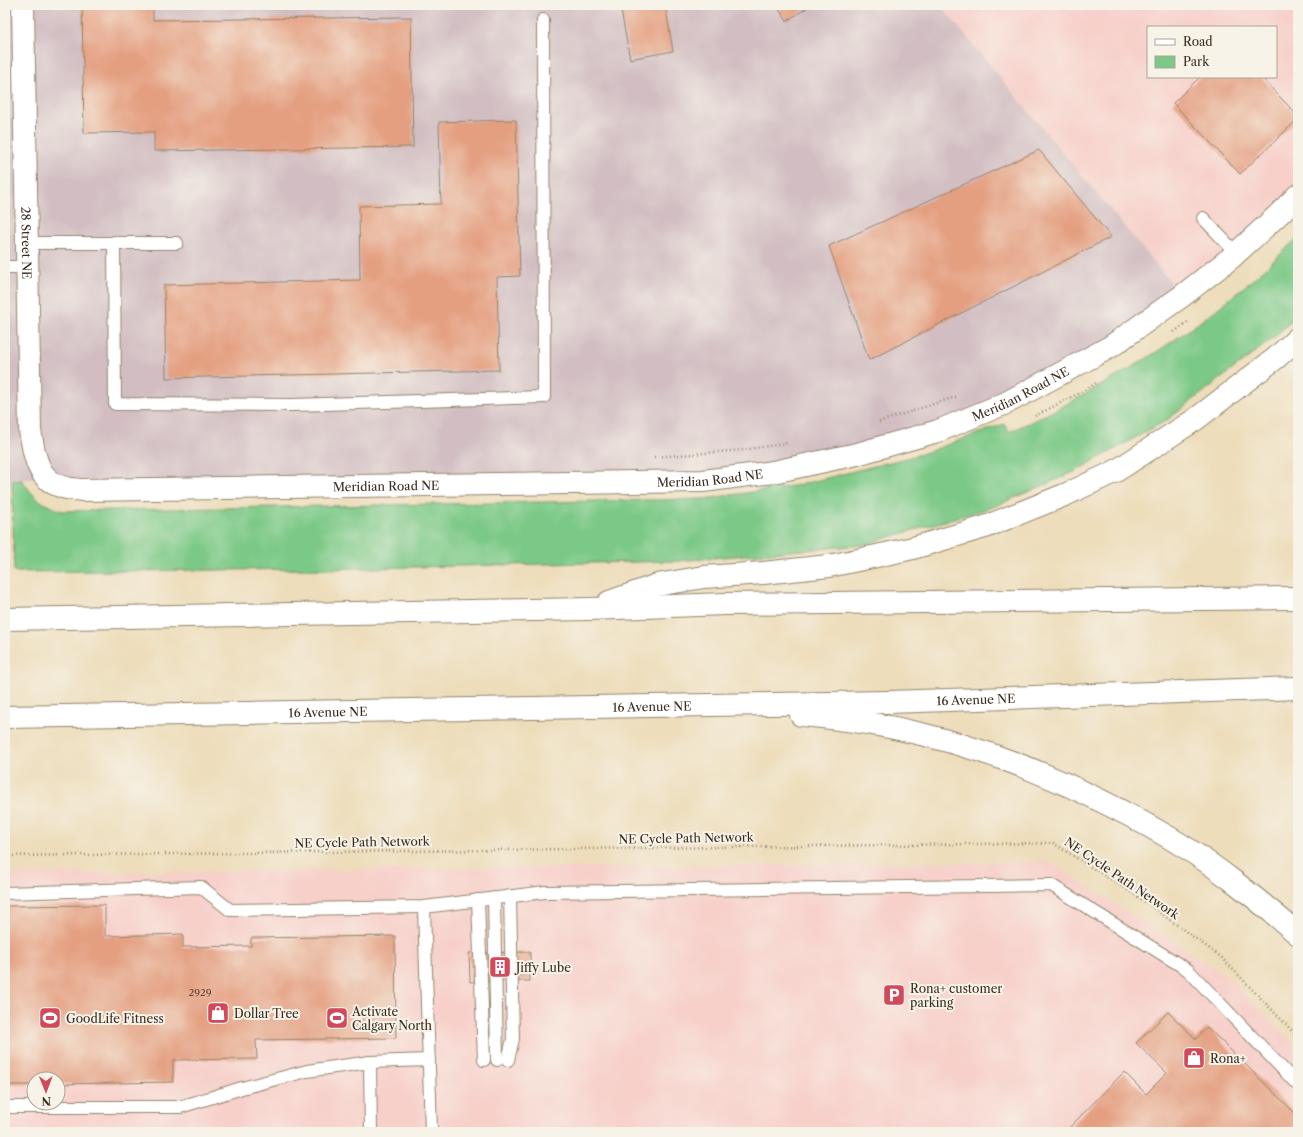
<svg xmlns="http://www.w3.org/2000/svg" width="1303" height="1137" viewBox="0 0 1303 1137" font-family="'Libre Caslon Text',serif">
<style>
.built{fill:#f7d0ca;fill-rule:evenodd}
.industrial{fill:#d2bec2}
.green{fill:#7cc987;stroke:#5c7a52}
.building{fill:#e49f80}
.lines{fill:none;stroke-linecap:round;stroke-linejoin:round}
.lane-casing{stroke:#94846c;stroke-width:14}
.street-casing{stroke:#94846c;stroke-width:24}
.highway-casing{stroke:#94846c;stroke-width:24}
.path{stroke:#94846c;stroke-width:2.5;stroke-dasharray:1 3;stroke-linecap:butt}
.lane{stroke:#fff;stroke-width:12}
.street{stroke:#fff;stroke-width:22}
.highway{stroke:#fff;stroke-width:22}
.labels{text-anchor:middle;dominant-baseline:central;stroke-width:4;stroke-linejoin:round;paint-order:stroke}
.number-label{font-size:10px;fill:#654736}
.street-label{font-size:12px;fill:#3b2a1e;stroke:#f7f3e8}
.poi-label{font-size:12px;fill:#3b2a1e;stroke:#f7f3e8;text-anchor:start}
</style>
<rect width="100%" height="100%" fill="#f7f3e8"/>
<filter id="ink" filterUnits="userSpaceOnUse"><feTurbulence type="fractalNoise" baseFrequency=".025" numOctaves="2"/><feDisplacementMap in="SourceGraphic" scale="8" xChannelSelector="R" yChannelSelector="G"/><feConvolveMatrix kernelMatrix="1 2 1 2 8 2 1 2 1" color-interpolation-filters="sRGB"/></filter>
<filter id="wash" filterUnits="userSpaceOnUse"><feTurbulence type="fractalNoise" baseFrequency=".012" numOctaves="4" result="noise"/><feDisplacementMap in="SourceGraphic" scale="16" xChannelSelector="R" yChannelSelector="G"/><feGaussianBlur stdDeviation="0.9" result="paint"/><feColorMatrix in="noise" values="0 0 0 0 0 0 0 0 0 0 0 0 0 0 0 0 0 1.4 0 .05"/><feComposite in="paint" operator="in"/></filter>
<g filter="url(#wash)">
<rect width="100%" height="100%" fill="#edddbb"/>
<g class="built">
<path d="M 940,5 L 1298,5 L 1298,195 L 1182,296 ZM 1148,27 L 1276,27 L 1276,77 L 1148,77 Z"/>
<path d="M 1050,862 L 1224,974 L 1298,1048 L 1298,1132 L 5,1132 L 5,874 ZM 34,1079 L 58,1079 L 58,1103 L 34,1103 Z"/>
</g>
<path class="industrial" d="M 5,5 L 940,5 L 1182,296 L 1006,403 L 773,472 L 196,488 L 46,478 L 5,480 Z"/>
<path class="green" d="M 1298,237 L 1298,314 L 1276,336 L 1167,420 L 1072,473 L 993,507 L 862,545 L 678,561 L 328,569 L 14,572 L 12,481 L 22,480 C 35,499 40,503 62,511 L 704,499 L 799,485 L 922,454 L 1004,424 L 1009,432 C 1115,384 1216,321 1298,237 Z"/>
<g id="blocks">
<g class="building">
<path d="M 82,5 L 153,5 L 153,20 L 411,17 L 413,147 L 154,151 L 154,132 L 84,133 Z"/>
<path d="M 620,5 L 665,5 L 673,51 L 630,59 Z"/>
<path d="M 776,5 L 811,5 L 787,21 Z"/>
<path d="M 1200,77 L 1261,77 L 1298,116 L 1298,119 L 1240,174 L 1173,103 Z"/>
<path d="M 516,120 L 520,276 L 497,277 L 499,370 L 166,378 L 164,285 L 360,280 L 359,206 L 441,204 L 439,122 Z"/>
<path d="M 1039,150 L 1111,237 L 869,360 L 829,246 Z"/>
<path d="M 105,905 L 105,936 L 183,934 L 183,947 L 251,946 L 251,938 L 395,936 L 396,1038 L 256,1040 L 257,1059 L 173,1060 L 173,1082 L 58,1084 L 58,1079 L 34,1079 L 34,1085 L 5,1085 L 5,906 Z"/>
<path d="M 530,952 L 530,981 L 470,982 L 469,953 Z"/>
<path d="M 1168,1012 L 1196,1039 L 1207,1027 L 1298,1116 L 1298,1132 L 1065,1132 L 1124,1072 L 1146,1094 L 1167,1073 L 1136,1043 Z"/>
</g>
</g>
</g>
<g filter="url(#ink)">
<use href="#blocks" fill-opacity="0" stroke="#94846c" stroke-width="1"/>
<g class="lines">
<g class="lane-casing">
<g id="lane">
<path d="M 1203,218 L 1236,253"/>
<path d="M 114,242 L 115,404 L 293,405 L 544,397 L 543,20"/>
<path d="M 27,243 L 177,243"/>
<path d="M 5,267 L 27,267"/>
<path d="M 5,893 L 201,887 L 230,910 L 424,907 L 545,892 L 1051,885 L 1188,970 L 1298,1085"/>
<path d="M 494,898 L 497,1060"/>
<path d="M 478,900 L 484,1060"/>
<path d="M 424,907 L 431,1132"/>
<path d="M 508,1060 L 513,1039 L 510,896"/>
<path d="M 370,1062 L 371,1132"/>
<path d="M 5,1107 L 180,1107 L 242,1088 L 307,1071 L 370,1062 L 429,1060"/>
</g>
</g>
<g class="street-casing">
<g id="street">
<path id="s1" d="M 23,5 L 30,431 C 34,451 36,479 60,486 C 66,489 75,489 82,490 L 703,481 L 773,472 L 857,454 L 938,431 L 1006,403 L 1110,347 L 1182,296 L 1232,257 L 1279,214 L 1298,195"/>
</g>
</g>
<g class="highway-casing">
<g id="highway">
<path d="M 609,602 L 657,585 L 704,577 L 763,573 L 829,566 L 872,557 L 913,548 L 985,527 L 1067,494 L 1116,471 L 1196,419 L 1276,358 L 1298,338"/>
<path d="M 5,619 L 590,609 L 725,604 L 1298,598"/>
<path d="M 801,715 C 834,718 867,722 899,729 C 995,749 1086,789 1170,838 C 1216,865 1258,900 1298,934"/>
<path id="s2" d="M 5,717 L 889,702 L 1298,688"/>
</g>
</g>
<g class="path">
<path d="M 1174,332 L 1189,321"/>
<path d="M 1035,416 L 1085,390 L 1096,383"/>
<path d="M 879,422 L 958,396"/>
<path d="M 654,457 L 743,450 L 788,443"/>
<path d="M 5,856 L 1053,843 L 1137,896 L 1221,957 L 1298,1037"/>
</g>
<use href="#lane" class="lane"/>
<use href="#street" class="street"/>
<use href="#highway" class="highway"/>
</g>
</g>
<defs>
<g id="building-square" transform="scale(1.15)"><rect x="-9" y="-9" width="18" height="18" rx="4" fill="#d1495b" stroke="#f7f3e8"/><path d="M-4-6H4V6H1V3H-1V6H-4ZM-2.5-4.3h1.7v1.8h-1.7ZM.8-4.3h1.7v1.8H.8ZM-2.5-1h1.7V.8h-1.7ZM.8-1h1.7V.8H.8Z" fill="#fff"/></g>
<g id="parking-square" transform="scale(1.15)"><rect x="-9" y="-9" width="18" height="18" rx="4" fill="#d1495b" stroke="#f7f3e8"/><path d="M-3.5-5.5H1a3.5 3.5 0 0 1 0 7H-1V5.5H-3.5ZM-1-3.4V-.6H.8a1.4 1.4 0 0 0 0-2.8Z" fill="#fff"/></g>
<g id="shop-square" transform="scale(1.15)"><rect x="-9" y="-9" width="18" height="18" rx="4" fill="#d1495b" stroke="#f7f3e8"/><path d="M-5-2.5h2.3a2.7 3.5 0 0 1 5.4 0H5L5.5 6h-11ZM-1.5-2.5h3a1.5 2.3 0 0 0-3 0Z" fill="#fff"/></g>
<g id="stadium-square" transform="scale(1.15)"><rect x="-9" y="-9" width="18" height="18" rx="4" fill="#d1495b" stroke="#f7f3e8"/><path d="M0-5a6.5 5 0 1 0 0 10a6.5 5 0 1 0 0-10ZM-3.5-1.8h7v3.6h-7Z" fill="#fff"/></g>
</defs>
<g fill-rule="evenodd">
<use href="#building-square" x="500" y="967"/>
<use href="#parking-square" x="894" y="995"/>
<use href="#shop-square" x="218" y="1013"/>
<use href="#stadium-square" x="50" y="1018"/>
<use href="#stadium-square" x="337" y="1018"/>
<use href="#shop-square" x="1194" y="1058"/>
</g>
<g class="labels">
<g class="number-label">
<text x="200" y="992">2929</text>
</g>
<g class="street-label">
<text stroke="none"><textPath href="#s1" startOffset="238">28 Street NE</textPath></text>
<text stroke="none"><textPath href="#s1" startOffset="1467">Meridian Road NE</textPath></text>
<text stroke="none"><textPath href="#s1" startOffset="1143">Meridian Road NE</textPath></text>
<text stroke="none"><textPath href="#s1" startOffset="819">Meridian Road NE</textPath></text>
<text stroke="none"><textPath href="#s2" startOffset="971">16 Avenue NE</textPath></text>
<text stroke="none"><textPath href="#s2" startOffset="647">16 Avenue NE</textPath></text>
<text stroke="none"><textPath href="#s2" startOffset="323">16 Avenue NE</textPath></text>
<text transform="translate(686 838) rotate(-1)">NE Cycle Path Network</text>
<text transform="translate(362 842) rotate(-1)">NE Cycle Path Network</text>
<text transform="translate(1122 878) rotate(34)">NE Cycle Path Network</text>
</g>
<g class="poi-label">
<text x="516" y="967">Jiffy Lube</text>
<text x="910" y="988">Rona+ customer<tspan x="910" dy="14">parking</tspan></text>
<text x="352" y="1011">Activate<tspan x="352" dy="14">Calgary North</tspan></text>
<text x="234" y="1013">Dollar Tree</text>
<text x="66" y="1018">GoodLife Fitness</text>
<text x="1210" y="1058">Rona+</text>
</g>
</g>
<rect width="1303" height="1137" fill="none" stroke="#f7f3e8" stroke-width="20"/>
<rect x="1147" y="26" width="130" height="52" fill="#f7f3e8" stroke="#aca397"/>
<rect x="1155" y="39" width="20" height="6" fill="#ffffff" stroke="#aca397"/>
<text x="1183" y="46" font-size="12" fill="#3b2a1e">Road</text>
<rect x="1155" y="56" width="20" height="12" fill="#7cc987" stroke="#aca397"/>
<text x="1183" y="66" font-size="12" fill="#3b2a1e">Park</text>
<g transform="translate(46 1091) rotate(179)"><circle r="19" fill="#f7f3e8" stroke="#aca397"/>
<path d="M0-3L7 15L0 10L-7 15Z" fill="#d1495b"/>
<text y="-6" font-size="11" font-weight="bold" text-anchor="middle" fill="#3b2a1e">N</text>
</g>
</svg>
